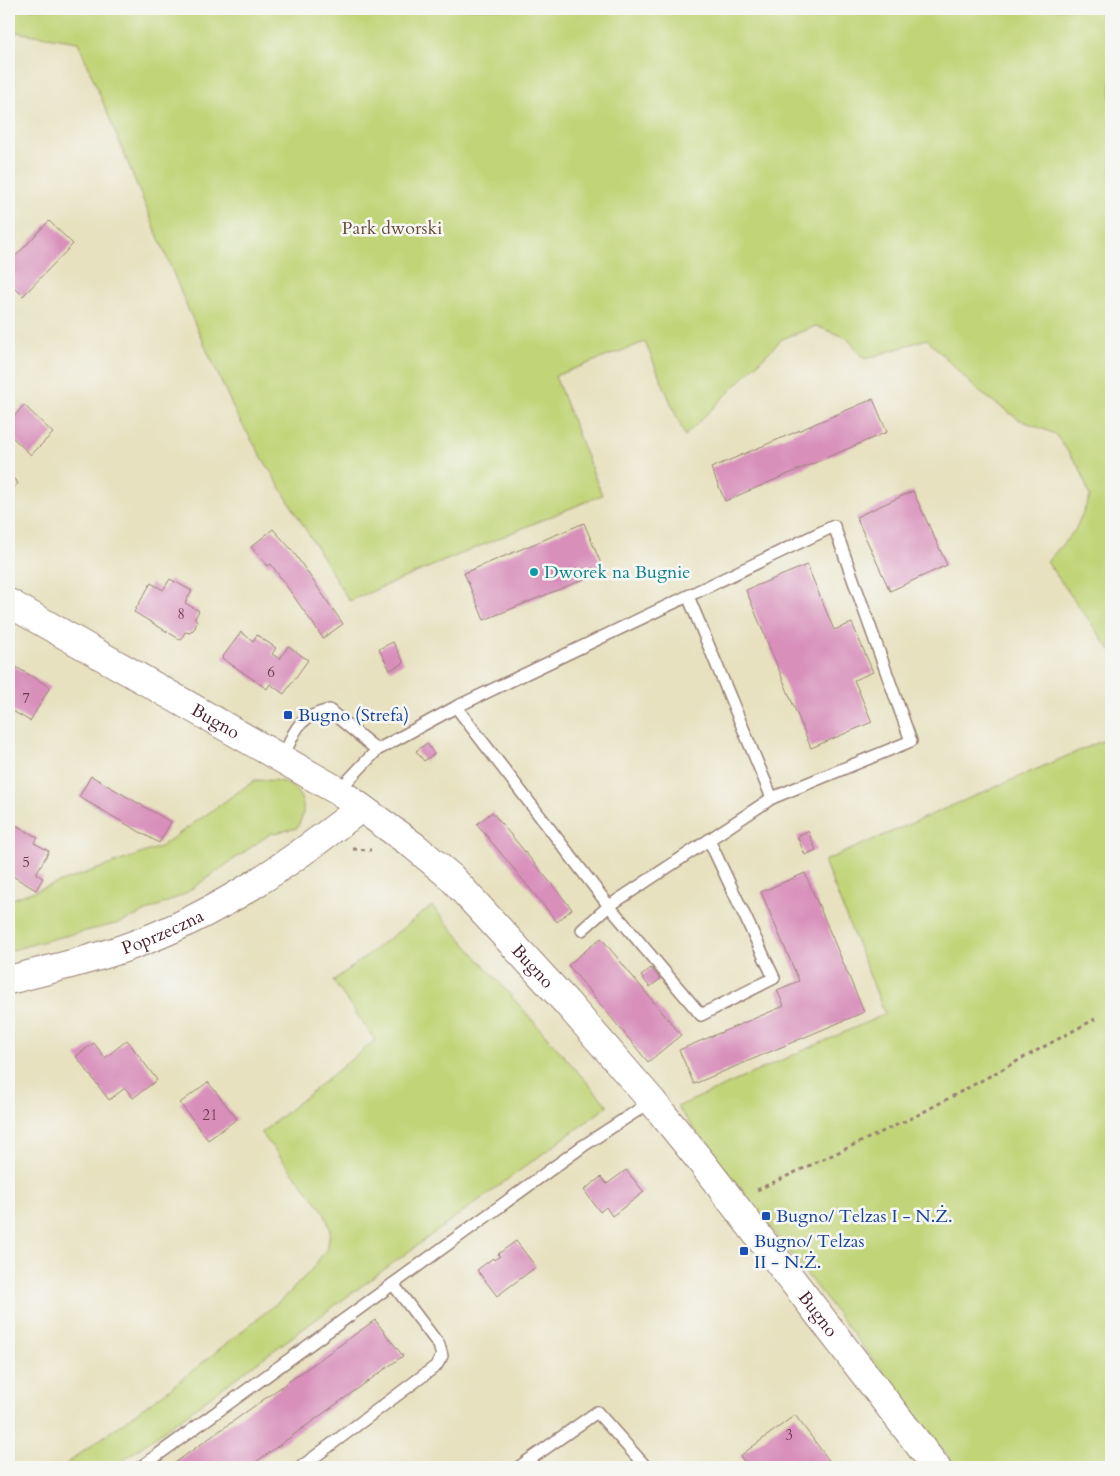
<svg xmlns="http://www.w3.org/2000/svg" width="1120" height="1476" viewBox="0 0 1120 1476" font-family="Cardo,serif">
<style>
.green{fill:#c1d477;stroke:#867a51}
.building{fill:#d890bb}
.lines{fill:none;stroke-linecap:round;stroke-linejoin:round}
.service-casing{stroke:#988075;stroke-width:14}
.tertiary-casing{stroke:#988075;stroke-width:30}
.path{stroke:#988075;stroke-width:3;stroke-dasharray:4 4;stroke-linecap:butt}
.service{stroke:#fff;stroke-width:11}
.tertiary{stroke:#fff;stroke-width:28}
.culture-dot{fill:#0f9aa8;stroke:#f6f6f2;stroke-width:2}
.transit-dot{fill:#1a4fb4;stroke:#f6f6f2;stroke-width:2}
.labels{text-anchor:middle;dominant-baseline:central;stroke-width:5;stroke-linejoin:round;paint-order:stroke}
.number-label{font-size:15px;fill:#6e3b4f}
.park-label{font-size:18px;fill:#684c3e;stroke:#f6f6f2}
.culture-label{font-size:18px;fill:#0d838f;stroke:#f6f6f2;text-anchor:start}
.transit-label{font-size:18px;fill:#164399;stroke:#f6f6f2;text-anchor:start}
.street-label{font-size:18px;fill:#4a1f2b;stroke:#f6f6f2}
</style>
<rect width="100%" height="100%" fill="#f6f6f2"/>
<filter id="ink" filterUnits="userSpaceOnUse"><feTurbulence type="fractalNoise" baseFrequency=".02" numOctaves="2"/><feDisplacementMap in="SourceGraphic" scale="10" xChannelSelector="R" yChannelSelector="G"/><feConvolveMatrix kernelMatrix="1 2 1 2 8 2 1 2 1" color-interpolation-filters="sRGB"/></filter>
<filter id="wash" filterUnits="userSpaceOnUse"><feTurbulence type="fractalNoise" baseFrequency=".0096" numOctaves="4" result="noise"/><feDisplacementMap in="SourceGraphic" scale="20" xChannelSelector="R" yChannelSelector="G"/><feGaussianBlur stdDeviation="1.12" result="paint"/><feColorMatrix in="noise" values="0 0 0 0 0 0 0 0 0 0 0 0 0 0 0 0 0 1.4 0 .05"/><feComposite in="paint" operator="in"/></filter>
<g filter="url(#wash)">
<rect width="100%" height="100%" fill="#e7e1bf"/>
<g class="green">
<path d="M 9,9 L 1111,9 L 1111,651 L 1047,562 L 1075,530 L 1090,497 L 1080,468 L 1055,434 L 1018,419 L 977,390 L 927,339 L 865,359 L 847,338 L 816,326 L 782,339 L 685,436 L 645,342 L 555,376 L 602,495 L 349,601 L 237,416 L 188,309 L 78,42 L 9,31 Z"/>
<path d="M 1111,737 L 1111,1467 L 956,1467 L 677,1107 L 885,1014 L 824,861 Z"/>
<path d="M 255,780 C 264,781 275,779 283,782 C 295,786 306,800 303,813 C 302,818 299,824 297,828 L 270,834 L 183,895 L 120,923 L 48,940 L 9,951 L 9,900 L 160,847 Z"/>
<path d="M 432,906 L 608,1106 L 114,1467 L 62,1467 L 172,1387 L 287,1295 L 312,1269 L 328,1247 L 330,1228 L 323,1210 L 261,1133 L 375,1040 L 333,981 Z"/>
</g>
<g id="blocks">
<g class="building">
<path d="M 49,221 L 73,244 L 23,296 L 9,282 L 9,263 Z"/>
<path d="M 873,399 L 887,432 L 725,501 L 711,468 Z"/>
<path d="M 24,405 L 53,433 L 31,455 L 9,434 L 9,422 Z"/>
<path d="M 9,474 L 18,483 L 9,493 Z"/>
<path d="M 913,491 L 947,565 L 890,591 L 856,517 Z"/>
<path d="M 584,523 L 604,571 L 484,620 L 464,573 Z"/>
<path d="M 273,529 L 292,550 L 343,624 L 323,638 L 271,564 L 268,566 L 251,547 Z"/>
<path d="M 807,565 L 834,630 L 852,623 L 873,672 L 854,680 L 872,722 L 811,748 L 746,590 Z"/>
<path d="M 170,579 L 192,591 L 185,603 L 199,611 L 195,618 L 197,622 L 195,628 L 190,633 L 185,632 L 181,640 L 134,612 L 151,583 L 163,590 Z"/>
<path d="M 241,632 L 253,641 L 257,635 L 276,648 L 272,654 L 280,659 L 288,646 L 308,660 L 284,694 L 270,684 L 267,689 L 222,658 Z"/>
<path d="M 393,642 L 404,663 L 390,670 L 379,649 Z"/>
<path d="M 9,663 L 50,687 L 30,721 L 9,709 Z"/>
<path d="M 427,743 L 434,754 L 424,761 L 416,751 Z"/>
<path d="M 91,776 L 171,822 L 159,843 L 79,797 Z"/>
<path d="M 492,812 L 572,909 L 557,922 L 477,824 Z"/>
<path d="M 16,825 L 38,838 L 34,843 L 49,851 L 36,874 L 43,878 L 36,890 L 9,874 L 9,829 L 13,831 Z"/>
<path d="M 808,831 L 816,850 L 805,855 L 797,836 Z"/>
<path d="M 805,873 L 864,1012 L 694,1084 L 679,1050 L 784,1006 L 777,990 L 799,981 L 761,892 Z"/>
<path d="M 601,938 L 681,1035 L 648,1062 L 568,965 Z"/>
<path d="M 651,968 L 660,979 L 650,987 L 641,976 Z"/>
<path d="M 127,1040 L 157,1080 L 133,1098 L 125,1088 L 109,1100 L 76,1056 L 94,1043 L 105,1058 Z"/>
<path d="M 208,1082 L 237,1119 L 208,1140 L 180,1103 Z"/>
<path d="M 626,1170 L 644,1192 L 612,1216 L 606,1207 L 600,1212 L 584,1190 L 601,1177 L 607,1184 Z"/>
<path d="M 516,1241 L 536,1267 L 497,1296 L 477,1270 L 493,1258 L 494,1260 L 500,1256 L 498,1254 Z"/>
<path d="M 375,1320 L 403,1356 L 249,1467 L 169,1467 Z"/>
<path d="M 795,1415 L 834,1467 L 749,1467 L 740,1456 Z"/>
</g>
</g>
</g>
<g filter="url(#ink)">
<use href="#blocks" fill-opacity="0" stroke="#988075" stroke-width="1"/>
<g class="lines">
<g class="service-casing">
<g id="service">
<path d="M 456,707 L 609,906 L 701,1015 L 774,978 L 709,840"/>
<path d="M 282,760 C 296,730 294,719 329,710 L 377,750"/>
<path d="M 338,791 L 377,750 L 456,707 L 834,526 L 911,741 L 772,798"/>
<path d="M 582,930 L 609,906 L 772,798 L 688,596"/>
<path d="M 141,1467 L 583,1146 L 652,1101"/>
<path d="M 301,1467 L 436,1366 L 442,1356 L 439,1345 L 393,1284"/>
<path d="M 519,1467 L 597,1412 L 646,1467"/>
</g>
</g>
<g class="tertiary-casing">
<g id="tertiary">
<path id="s1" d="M 9,603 L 338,791 L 414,846 L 451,877 L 566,1002 L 652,1101 L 699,1159 L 936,1467"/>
<path id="s2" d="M 9,980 C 50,969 93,960 133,945 C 218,914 290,863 361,808"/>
</g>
</g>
<g class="path">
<path d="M 353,849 L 371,850"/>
<path d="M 757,1190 L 916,1116 L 1095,1019"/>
</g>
<use href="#service" class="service"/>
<use href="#tertiary" class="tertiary"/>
</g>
</g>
<circle class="culture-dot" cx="534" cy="572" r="5"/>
<g class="transit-dot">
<rect x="283" y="710" width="10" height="10" rx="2.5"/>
<rect x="761" y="1211" width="10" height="10" rx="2.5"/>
<rect x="739" y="1246" width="10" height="10" rx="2.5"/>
</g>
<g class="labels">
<g class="number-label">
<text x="181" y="614">8</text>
<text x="271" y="672">6</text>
<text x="26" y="698">7</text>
<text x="26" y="862">5</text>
<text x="210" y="1115">21</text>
<text x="789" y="1435">3</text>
</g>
<g class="park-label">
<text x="392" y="228">Park dworski</text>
</g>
<g class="culture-label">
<text x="544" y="572">Dworek na Bugnie</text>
</g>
<g class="transit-label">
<text x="298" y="715">Bugno (Strefa)</text>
<text x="776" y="1216">Bugno/ Telzas I - N.Ż.</text>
<text x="754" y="1241">Bugno/ Telzas<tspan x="754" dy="21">II - N.Ż.</tspan></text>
</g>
<g class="street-label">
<text stroke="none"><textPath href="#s1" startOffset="238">Bugno</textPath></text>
<text stroke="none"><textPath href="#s2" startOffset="161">Poprzeczna</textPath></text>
<text stroke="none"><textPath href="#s1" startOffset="642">Bugno</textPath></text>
<text stroke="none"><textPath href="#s1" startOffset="1092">Bugno</textPath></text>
</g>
</g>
<rect width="1120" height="1476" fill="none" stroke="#f6f6f2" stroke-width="30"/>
</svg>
